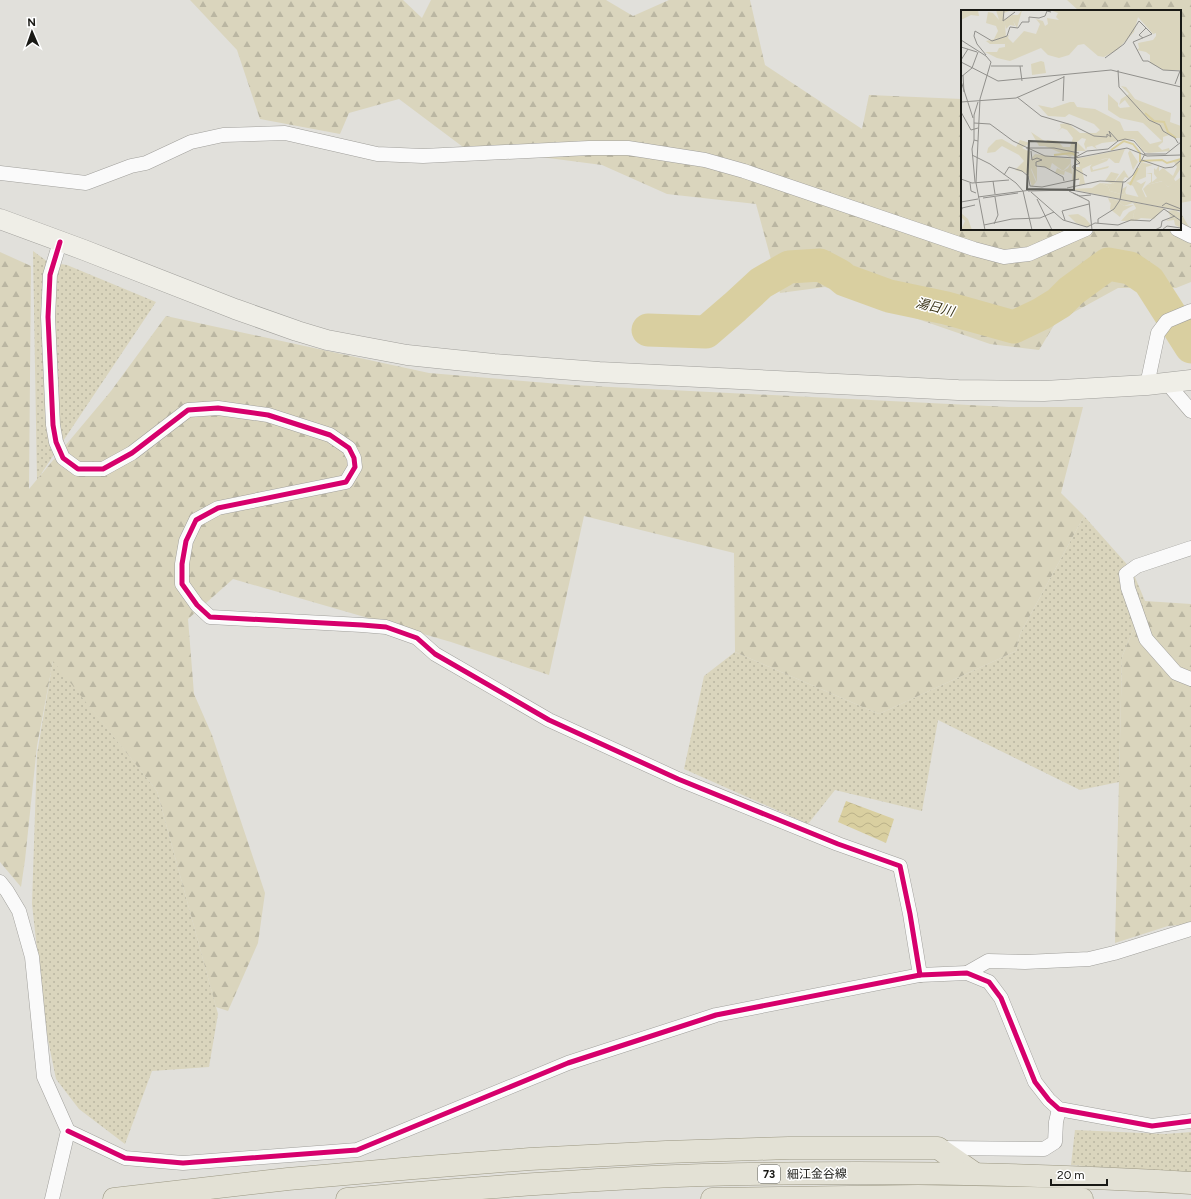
<svg xmlns="http://www.w3.org/2000/svg" width="1191" height="1199" viewBox="0 0 1191 1199" font-family="Figtree,'Noto Sans JP',sans-serif">
<style>
.grass{fill:url(#grass-dots)}
.forest{fill:url(#forest-firs)}
.water{fill:url(#water-waves)}
.lines{fill:none;stroke-linecap:round;stroke-linejoin:round}
.river{stroke:#d9cfa0;stroke-width:33}
.street-casing{stroke:#a09f9b;stroke-width:15}
.secondary-casing{stroke:#a09f9b;stroke-width:21}
.primary-casing{stroke:#9b9782;stroke-width:23}
.street{stroke:#fafafa;stroke-width:14}
.secondary{stroke:#efeee7;stroke-width:20}
.primary{stroke:#e3e1d5;stroke-width:22}
.cycleway-casing{stroke:#fff;stroke-width:8}
.cycleway{stroke:#d6006c;stroke-width:5}
.labels{text-anchor:middle;dominant-baseline:central;stroke-width:3;stroke-linejoin:round;paint-order:stroke}
.shield{fill:#fff;stroke:#5e5e5b;stroke-width:1}
.shield-label{font-size:11px;font-weight:bold;fill:#191915}
.street-label{font-size:12px;fill:#191915;stroke:#fff}
.water-label{font-size:13px;font-style:italic;fill:#393316;stroke:#fff}
.inset-river{fill:none;stroke:#d9cfa0;stroke-width:2}
.inset-road{fill:none;stroke:#91908c;stroke-width:1}
.view{fill:#5f5f5a;fill-opacity:0.15;stroke:#5f5f5a;stroke-width:2}
.inset-edge{fill:none;stroke:#191915;stroke-width:2}
</style>
<defs>
<pattern id="grass-dots" width="8" height="8" patternUnits="userSpaceOnUse"><rect width="8" height="8" fill="#dad5bd"/><path d="M2 2h.1M6 6h.1" fill="none" stroke="#bab6a2" stroke-width="1.8" stroke-linecap="round"/></pattern>
<pattern id="forest-firs" width="22" height="20" patternUnits="userSpaceOnUse"><rect width="22" height="20" fill="#dad5bd"/><path d="M5 1l3.5 6h-7zM16 11l3.5 6h-7z" fill="#bab6a2"/></pattern>
<pattern id="water-waves" width="16" height="10" patternUnits="userSpaceOnUse"><rect width="16" height="10" fill="#d9cfa0"/><path d="M0 5q4-4 8 0t8 0" fill="none" stroke="#bab189"/></pattern>
</defs>
<rect width="100%" height="100%" fill="#e1e0db"/>
<g class="grass">
<path d="M 33,251 L 48,262 L 67,265 L 156,302 L 37,480 Z"/>
<path d="M 1084,516 L 1132,570 L 1145,601 L 1122,657 L 1119,782 L 1080,790 L 938,720 L 922,811 L 835,790 L 808,824 L 684,769 L 704,676 L 735,652 L 879,714 L 1016,651 L 1020,634 Z"/>
<path d="M 53,660 L 157,791 L 218,1014 L 209,1067 L 152,1071 L 125,1144 L 79,1109 L 56,1079 L 46,1030 L 32,904 L 37,754 Z"/>
<path d="M 1075,1130 L 1165,1134 L 1191,1132 L 1191,1175 L 1071,1165 Z"/>
</g>
<g class="forest">
<path d="M 190,0 L 403,0 L 422,18 L 431,0 L 606,0 L 633,16 L 669,0 L 750,0 L 765,65 L 862,129 L 869,95 L 962,99 L 962,229 L 1180,229 L 1180,212 L 1191,230 L 1191,282 L 1176,288 L 1118,288 L 1056,322 L 1039,350 L 990,344 L 825,287 L 780,293 L 756,204 L 667,194 L 602,165 L 463,147 L 399,99 L 349,113 L 340,134 L 260,119 L 237,50 Z"/>
<path d="M 1067,0 L 1191,0 L 1191,201 L 1180,203 L 1180,11 L 1079,11 Z"/>
<path d="M 0,252 L 31,266 L 29,489 L 111,391 L 166,316 L 429,373 L 572,385 L 1009,407 L 1083,407 L 1061,493 L 1084,516 L 1020,634 L 1016,651 L 879,714 L 735,652 L 734,553 L 584,516 L 549,675 L 451,642 L 233,579 L 188,619 L 194,694 L 212,735 L 265,893 L 258,943 L 228,1011 L 216,1007 L 157,791 L 53,661 L 37,746 L 25,860 L 21,887 L 0,862 Z"/>
<path d="M 1145,601 L 1191,604 L 1191,924 L 1168,926 L 1115,943 L 1122,657 Z"/>
</g>
<path class="water" d="M 846,801 L 894,819 L 886,843 L 838,822 Z"/>
<g class="lines">
<path class="river" d="M 648,330 L 706,332 L 735,307 L 761,283 L 789,267 L 820,265 L 839,275 L 845,280 L 889,296 L 946,308 L 1014,327 L 1041,314 L 1059,303 L 1071,291 L 1108,264 L 1130,268 L 1149,281 L 1191,347"/>
<g class="street-casing">
<g id="street">
<path d="M 0,173 L 86,183 L 131,166 L 146,163 L 191,142 L 223,135 L 285,133 L 377,154 L 423,156 L 589,148 L 628,148 L 705,160 L 744,171 L 974,249 L 1004,257 L 1029,254 L 1086,229"/>
<path d="M 1177,229 L 1191,236"/>
<path d="M 60,242 L 50,275 L 48,317 L 53,425 L 56,442 L 63,458 L 78,469 L 103,469 L 132,453 L 188,410 L 218,408 L 268,415 L 330,435 L 349,448 L 354,458 L 355,467 L 346,482 L 218,508 L 196,520 L 186,541 L 182,564 L 182,584 L 197,605 L 210,617 L 362,625 L 386,627 L 417,638 L 435,654 L 549,720 L 678,779 L 838,844 L 900,866 L 910,914 L 920,975"/>
<path d="M 1167,383 L 1191,411"/>
<path d="M 1147,385 L 1158,333 L 1167,321 L 1191,311"/>
<path d="M 1191,548 L 1137,566 L 1126,574 L 1128,588 L 1146,639 L 1176,673 L 1191,679"/>
<path d="M 0,882 L 7,891 L 19,911 L 32,957 L 44,1077 L 68,1131 L 52,1199"/>
<path d="M 967,973 L 988,961 L 1025,962 L 1089,959 L 1114,953 L 1191,929"/>
<path d="M 68,1131 L 125,1158 L 183,1163 L 357,1150 L 568,1063 L 716,1015 L 920,975 L 967,973 L 989,982 L 1001,998 L 1035,1082 L 1049,1100 L 1059,1109 L 1152,1126 L 1191,1121"/>
<path d="M 939,1148 L 1044,1149 L 1055,1142 L 1056,1122 L 1059,1109"/>
</g>
</g>
<g class="secondary-casing">
<path id="secondary" d="M 0,219 L 84,250 L 235,309 L 297,331 L 327,340 L 407,355 L 494,364 L 599,372 L 958,390 L 1044,391 L 1147,385 L 1191,380"/>
</g>
<g class="primary-casing">
<g id="primary">
<path d="M 114,1199 L 288,1179 L 414,1168 L 530,1159 L 666,1152 L 789,1148 L 938,1148 L 974,1173"/>
<path d="M 347,1199 C 466,1189 584,1179 703,1175 C 866,1171 1029,1173 1191,1183"/>
<path d="M 712,1199 L 918,1196 L 1082,1199"/>
</g>
</g>
<use href="#street" class="street"/>
<use href="#secondary" class="secondary"/>
<use href="#primary" class="primary"/>
<g class="cycleway-casing">
<g id="cycleway">
<path d="M 60,242 L 50,275 L 48,317 L 53,425 L 56,442 L 63,458 L 78,469 L 103,469 L 132,453 L 188,410 L 218,408 L 268,415 L 330,435 L 349,448 L 354,458 L 355,467 L 346,482 L 218,508 L 196,520 L 186,541 L 182,564 L 182,584 L 197,605 L 210,617 L 362,625 L 386,627 L 417,638 L 435,654 L 549,720 L 678,779 L 838,844 L 900,866 L 910,914 L 920,975"/>
<path d="M 68,1131 L 125,1158 L 183,1163 L 357,1150 L 568,1063 L 716,1015 L 920,975 L 967,973 L 989,982 L 1001,998 L 1035,1082 L 1049,1100 L 1059,1109 L 1152,1126 L 1191,1121"/>
</g>
</g>
<use href="#cycleway" class="cycleway"/>
</g>
<g class="labels">
<rect class="shield" x="758" y="1165" width="22" height="18" rx="3"/>
<g class="shield-label">
<text x="769" y="1174">73</text>
</g>
<g class="street-label">
<text transform="translate(817 1174) rotate(-1)">細江金谷線</text>
</g>
<g class="water-label">
<text transform="translate(935 307) rotate(14)">湯日川</text>
</g>
</g>
<g transform="translate(961 10)">
<rect width="220" height="220" fill="#e1e0db"/>
<path d="M 61,0 L 56,18 L 52,11 L 54,16 L 49,15 L 45,19 L 43,10 L 51,5 L 57,5 ZM 148,148 L 146,151 L 131,157 L 132,160 L 148,156 L 147,158 L 130,162 L 129,157 L 132,152 ZM 110,153 L 111,164 L 104,161 L 103,165 L 94,163 L 96,158 L 102,161 L 107,158 ZM 69,157 L 75,172 L 71,177 L 68,167 ZM 150,162 L 158,164 L 152,174 L 144,171 ZM 220,167 L 220,201 L 109,179 L 131,178 L 139,173 L 147,176 L 149,181 L 163,185 L 164,181 L 165,184 L 182,188 L 186,187 L 182,179 L 186,175 L 202,171 L 207,177 ZM 147,188 L 203,198 L 193,209 L 180,208 L 174,211 L 172,205 L 175,198 L 172,193 L 163,196 L 155,190 L 149,193 ZM 213,200 L 220,203 L 220,218 L 214,215 L 213,210 L 205,211 L 210,208 L 207,201 ZM 117,204 L 124,208 L 130,215 L 127,217 L 115,213 L 107,205 Z" fill="#dad5bd"/>
<path d="M 0,0 L 17,0 L 18,6 L 10,5 L 0,10 ZM 35,0 L 51,0 L 43,3 L 45,27 L 48,25 L 47,28 L 52,33 L 63,21 L 75,24 L 79,14 L 75,9 L 82,11 L 84,16 L 87,14 L 86,8 L 98,10 L 95,7 L 97,3 L 92,1 L 217,0 L 220,1 L 220,60 L 203,60 L 189,53 L 189,45 L 185,42 L 176,40 L 178,38 L 177,33 L 192,30 L 195,26 L 195,23 L 192,24 L 177,7 L 173,22 L 156,40 L 143,47 L 137,46 L 123,34 L 117,35 L 108,45 L 98,48 L 87,45 L 80,38 L 49,51 L 36,48 L 24,42 L 36,42 L 38,38 L 44,37 L 44,34 L 29,34 L 25,31 L 43,27 L 33,29 L 37,21 L 35,16 L 25,13 L 27,2 L 32,3 L 38,10 ZM 160,76 L 165,77 L 174,89 L 210,103 L 209,112 L 220,116 L 220,128 L 214,128 L 208,125 L 202,127 L 202,132 L 197,136 L 201,140 L 208,138 L 209,141 L 187,143 L 182,141 L 173,129 L 141,133 L 134,136 L 136,139 L 131,136 L 126,137 L 125,140 L 123,134 L 125,129 L 121,128 L 116,132 L 125,141 L 115,141 L 117,143 L 109,147 L 84,136 L 78,136 L 70,122 L 85,132 L 86,130 L 97,131 L 102,137 L 109,137 L 112,128 L 106,120 L 101,118 L 96,122 L 100,118 L 99,114 L 107,113 L 119,123 L 135,123 L 139,120 L 133,114 L 108,104 L 104,107 L 87,106 L 77,95 L 91,98 L 109,92 L 113,92 L 116,97 L 134,99 L 159,112 L 163,121 L 177,121 L 189,134 L 201,131 L 182,113 L 159,108 L 147,100 L 147,84 L 157,93 L 157,96 L 159,98 L 169,97 L 164,90 L 158,95 L 160,89 L 168,84 ZM 41,129 L 55,137 L 59,130 L 69,133 L 61,138 L 69,142 L 69,150 L 74,144 L 110,149 L 110,153 L 102,161 L 91,153 L 89,159 L 76,155 L 76,172 L 70,158 L 68,166 L 65,163 L 54,160 L 63,151 L 58,145 L 41,136 L 34,142 L 26,143 L 27,138 L 35,130 ZM 164,139 L 158,153 L 154,153 L 148,148 L 142,149 L 121,159 L 124,174 L 118,175 L 119,170 L 111,170 L 112,157 L 119,157 L 114,149 ZM 169,140 L 177,152 L 172,160 L 167,143 ZM 220,149 L 220,158 L 213,169 L 215,172 L 207,177 L 201,171 L 186,175 L 190,172 L 190,164 L 185,163 L 185,167 L 175,171 L 180,174 L 185,171 L 181,179 L 185,188 L 178,188 L 172,176 L 165,173 L 172,170 L 180,152 L 192,155 L 185,157 L 185,163 L 191,163 L 191,172 L 196,168 L 193,164 L 193,158 L 195,160 L 198,155 L 198,161 L 202,158 L 212,166 L 216,157 L 213,152 ZM 163,160 L 168,168 L 164,167 L 162,170 L 161,179 L 166,176 L 163,185 L 149,181 L 147,176 L 139,173 L 152,174 ZM 155,190 L 163,196 L 173,195 L 162,201 L 159,207 L 149,199 L 150,192 ZM 175,199 L 172,205 L 174,211 L 160,211 L 168,202 ZM 0,203 L 7,209 L 11,220 L 0,220 L 4,211 L 0,207 Z" fill="#dad5bd"/>
<path d="M 80,51 L 83,52 L 85,63 L 71,65 L 70,54 Z" fill="#dad5bd"/>
<path class="inset-river" d="M 184,103 L 193,111 L 203,112 L 207,122 L 215,128M 150,140 L 163,131 L 172,134 L 179,143 L 179,151 L 201,150 L 206,153 L 220,149M 93,145 L 111,143 L 116,147M 169,175 L 177,158"/>
<path class="inset-road" d="M 43,0 L 42,11 L 54,2M 182,28 L 178,25 L 185,18M 0,30 L 25,46 L 30,52 L 19,89 L 15,173 L 24,220M 0,37 L 16,42M 25,45 L 16,34 L 13,26 L 14,21 L 31,31 L 46,26 L 49,17 L 57,18 L 61,12 L 68,12 L 68,7 L 78,8 L 84,6 L 86,1 L 90,2M 144,48 L 163,34 L 178,11 L 191,24 L 172,32 L 182,51 L 187,51 L 202,60 L 220,61M 0,50 L 7,39M 0,52 L 37,71 L 150,60 L 220,77M 30,56 L 62,56M 59,56 L 61,71M 11,58 L 17,42M 157,60 L 158,77 L 188,110 L 199,115 L 202,121 L 214,128 L 217,133M 2,65 L 3,82M 0,67 L 11,58M 0,71 L 12,108M 214,74 L 219,61M 56,87 L 80,106 L 111,115 L 133,126 L 146,127 L 146,124 L 150,127 L 148,121 L 157,131M 102,91 L 103,66M 0,92 L 55,88 L 103,67M 0,102 L 10,120 L 17,118M 13,113 L 29,114 L 52,131 L 84,146 L 114,148 L 166,138 L 186,146 L 220,145M 13,130 L 13,105 L 17,92M 65,138 L 93,138 L 118,143M 70,141 L 71,150 L 76,148 L 81,150 L 75,152 L 75,156 L 84,157 L 102,167 L 103,171M 184,144 L 205,144 L 220,132M 11,145 L 29,154 L 55,173 L 62,181M 113,148 L 126,141 L 147,139 L 157,131 L 164,129 L 173,131 L 184,144M 114,148 L 119,153 L 112,156 L 112,158 L 126,166M 181,150 L 204,158 L 212,157 L 220,150M 43,165 L 48,157 L 61,161 L 67,166 L 69,176M 0,169 L 11,173 L 48,170M 32,171 L 34,184M 14,172 L 11,139 L 13,130 L 17,131M 9,173 L 10,181 L 15,183M 69,176 L 81,177 L 118,169M 106,178 L 139,171 L 164,172 L 172,165 L 184,144M 62,181 L 71,220M 67,181 L 110,180M 108,181 L 128,191 L 131,220M 70,182 L 102,210 L 126,217 L 134,213 L 157,215 L 170,210 L 189,211 L 203,199 L 220,211M 112,183 L 119,186 L 130,185M 17,187 L 70,180 L 105,179 L 220,201M 22,188 L 57,183M 76,189 L 91,220M 0,192 L 17,189M 201,196 L 205,193 L 220,199M 0,202 L 1,198 L 14,195M 104,210 L 101,201 L 128,194M 137,213 L 137,209 L 153,199 L 159,190 L 162,172M 33,214 L 37,205 L 34,187M 23,215 L 51,209 L 79,208 L 93,202M 194,220 L 200,217 L 201,211 L 214,206M 201,220 L 206,216 L 220,218"/>
<path class="view" d="M 68,131 L 115,133 L 113,180 L 66,179 Z"/>
<rect width="220" height="220" class="inset-edge"/>
</g>
<g transform="translate(32 32) rotate(358)" stroke="#ffffff" stroke-width="3" paint-order="stroke">
<path d="M0-3L7 15L0 10L-7 15Z" fill="#191915"/>
<text y="-6" font-size="11" font-weight="bold" text-anchor="middle" fill="#191915">N</text>
</g>
<path d="M1051 1179v6h56v-6" fill="none" stroke="#191915" stroke-width="2"/>
<text x="1057" y="1179" font-size="12" fill="#191915" stroke="#ffffff" stroke-width="3" paint-order="stroke">20 m</text>
</svg>
